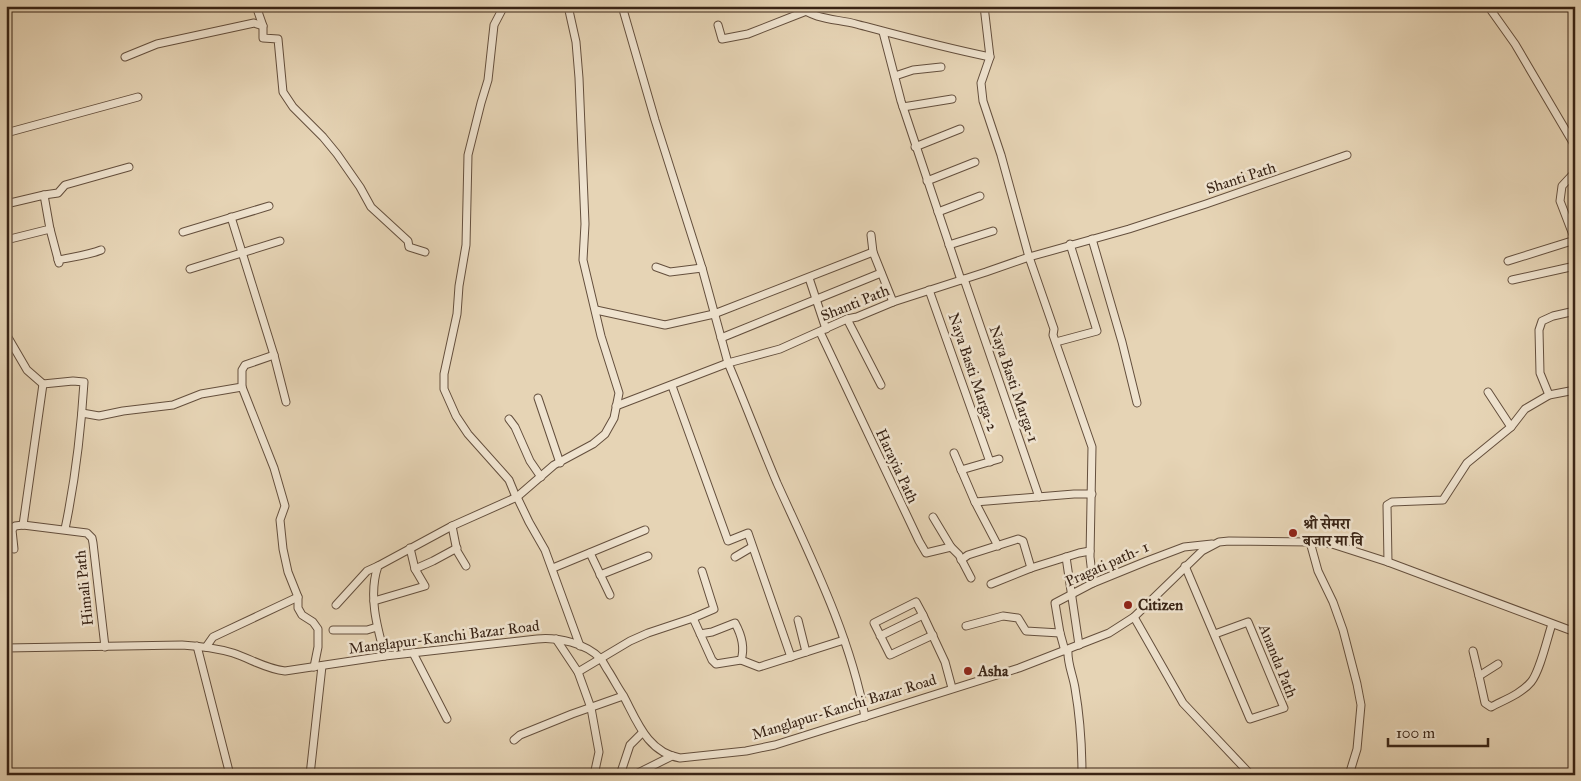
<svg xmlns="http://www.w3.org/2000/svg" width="1581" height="781" viewBox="0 0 1581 781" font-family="'IM FELL Great Primer','Noto Serif Devanagari',serif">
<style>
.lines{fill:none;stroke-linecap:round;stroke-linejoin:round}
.minor-casing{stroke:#644f3d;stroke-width:9}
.minor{stroke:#efe3cf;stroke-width:7}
.poi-dot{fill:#8f2418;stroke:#efe3cf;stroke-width:2}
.labels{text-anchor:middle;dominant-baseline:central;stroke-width:5;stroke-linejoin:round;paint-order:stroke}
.street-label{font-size:15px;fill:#382315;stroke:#efe3cf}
.poi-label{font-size:15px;font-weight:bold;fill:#382315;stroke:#efe3cf;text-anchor:start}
</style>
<rect width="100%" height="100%" fill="#e6d4b5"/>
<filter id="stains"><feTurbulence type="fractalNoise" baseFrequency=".004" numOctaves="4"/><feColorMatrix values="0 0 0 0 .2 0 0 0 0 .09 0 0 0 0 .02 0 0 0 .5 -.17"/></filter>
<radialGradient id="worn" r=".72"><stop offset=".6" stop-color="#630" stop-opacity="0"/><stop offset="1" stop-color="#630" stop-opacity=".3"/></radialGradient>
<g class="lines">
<g class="minor-casing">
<g id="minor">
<path d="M 256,6 L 263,26 L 263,38 L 278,39 L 283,92 L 293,107 L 323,137 L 337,154 L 360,187 L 371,207 L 408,241 L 409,247 L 425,252"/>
<path d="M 504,6 L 494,25 L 488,80 L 481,103 L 468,155 L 466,245 L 459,286 L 457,314 L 444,374 L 444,389 L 456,416 L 468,434 L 509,480 L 516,497"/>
<path d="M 622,6 L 655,120 L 702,268 L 728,363 L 780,349 L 847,319 L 857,317 L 893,302 L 986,272 L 1029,257 L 1129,229 L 1206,204 L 1347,155"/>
<path d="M 799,6 C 814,20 838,19 856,24 C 901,36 945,48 990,57"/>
<path d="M 984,6 L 990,57 L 981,83 L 983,101 L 1001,155 L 1029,257 L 1054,329 L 1053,335 L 1092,447 L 1090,557 L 1093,583"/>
<path d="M 1488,6 L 1515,44 L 1575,146"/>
<path d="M 718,25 L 722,39 L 748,34 L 804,12"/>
<path d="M 883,32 L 901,101 L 961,280"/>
<path d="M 125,57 L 157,44 L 254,23 L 263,26"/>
<path d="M 895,76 L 913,70 L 941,67"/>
<path d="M 903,107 L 952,99"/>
<path d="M 6,133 L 138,97"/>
<path d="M 915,147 L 960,129"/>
<path d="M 927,181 L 975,162"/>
<path d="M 44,195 L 58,193 L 65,185 L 129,167"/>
<path d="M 6,204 L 44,195 L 50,229 L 6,240"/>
<path d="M 938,212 L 980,196"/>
<path d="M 231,217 L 274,355 L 286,402"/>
<path d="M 50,229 L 59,263"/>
<path d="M 183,232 L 269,206"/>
<path d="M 871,235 L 873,252 L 893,302"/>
<path d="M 1092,239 L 1122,342 L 1137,403"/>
<path d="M 949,245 L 993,231"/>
<path d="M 58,260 C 72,257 89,255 101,250"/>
<path d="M 1508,261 L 1575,240 L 1560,201 L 1562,186 L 1575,172"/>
<path d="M 656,267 L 670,272 L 702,268"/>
<path d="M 190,269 L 280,241"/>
<path d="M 809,278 L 826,329"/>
<path d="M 964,279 L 1039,497"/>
<path d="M 1512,280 L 1575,266"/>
<path d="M 929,290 L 990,462"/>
<path d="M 596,310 L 665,325 L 714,314 L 873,252"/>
<path d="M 847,319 L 881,385"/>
<path d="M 820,332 L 919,541 L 926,553 L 951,547 L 959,555 L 971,578"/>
<path d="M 6,334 L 27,370 L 43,384 L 73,381 L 84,382 C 81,431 75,481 65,529"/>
<path d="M 721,338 L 881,273"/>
<path d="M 1056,342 L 1097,331 L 1070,244"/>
<path d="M 672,386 L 728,541 L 748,533 L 791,657"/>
<path d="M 242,387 L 274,468 L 285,506 L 280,520 L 283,549 L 288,572 L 298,597 L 298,608 L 302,615 L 313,622 L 318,629 L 318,647 L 314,667"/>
<path d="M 1488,392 L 1511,427"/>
<path d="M 1549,395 L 1540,373 L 1539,330 L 1542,321 L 1553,316 L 1575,311"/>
<path d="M 538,398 L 560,463"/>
<path d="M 616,406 L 728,363 C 745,403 760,443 777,483 C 811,558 850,635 865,717"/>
<path d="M 82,413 L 99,416 L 123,411 L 173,405 L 201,394 L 242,387 L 242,370 L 245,365 L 274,355"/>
<path d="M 509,419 L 515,427 L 530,461 L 541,477"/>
<path d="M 954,453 L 975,502 L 998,546"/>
<path d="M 961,470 L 999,459"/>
<path d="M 517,497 L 529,522 L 545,550 L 580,646"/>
<path d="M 975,502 L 1074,494 L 1092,494"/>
<path d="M 933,517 L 951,547"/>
<path d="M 23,525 L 43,384"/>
<path d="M 452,526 L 457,551 L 466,566"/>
<path d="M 1310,542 L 1318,571 L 1333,602 L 1343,630 L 1357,684 L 1361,705 L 1357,749 L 1349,775"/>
<path d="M 14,549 L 12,530 L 15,526 L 23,525 L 87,533 L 92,538 L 93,543 L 105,647"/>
<path d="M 590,553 L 610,595"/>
<path d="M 735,557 L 752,547"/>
<path d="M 1066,557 L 1079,645"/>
<path d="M 961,560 L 968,555 L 1018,539 L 1023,541 L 1031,568 L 1079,553 L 1090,551"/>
<path d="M 1388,562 L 1387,505 L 1392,502 L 1443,500 L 1467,463 L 1511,427 L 1525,409 L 1549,395 L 1575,390"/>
<path d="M 1185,566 L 1250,719 L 1284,708 L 1248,622 L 1215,634"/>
<path d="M 553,568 L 645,530"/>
<path d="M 415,569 L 433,561 L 457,548"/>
<path d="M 600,575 L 648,556"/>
<path d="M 991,584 L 1031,568"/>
<path d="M 374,601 L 425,586 L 415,569 L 410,548"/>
<path d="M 336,605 L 367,571 L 378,566"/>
<path d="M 923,615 L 945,662 L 952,688"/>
<path d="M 1134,617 L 1183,703 L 1251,775"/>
<path d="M 693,618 L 712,660 L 716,664 L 741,660 C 745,648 741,634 735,623 L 712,632 L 700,634"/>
<path d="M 798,620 L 806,652"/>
<path d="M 966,626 L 1003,616 L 1018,618 L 1026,631 L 1060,633"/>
<path d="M 333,630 L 367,630 L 377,627"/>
<path d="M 880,636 L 923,615 L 916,602 L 874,623 L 890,655 L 933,635"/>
<path d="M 556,639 L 578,672 L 591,708 L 599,752 L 594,775"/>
<path d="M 197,646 L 230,775"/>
<path d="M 206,647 L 213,637 L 298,597"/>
<path d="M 6,648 L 182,645 C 199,646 216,648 233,653 C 251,659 266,669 285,671 L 385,656 L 537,639 C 558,637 586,643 601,659 C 604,663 606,668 609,672 C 614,680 618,688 623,695 C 637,721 647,752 680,758 L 746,751 L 775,745 L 1019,668 L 1109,633 L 1134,617 L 1202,551 L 1219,542 L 1229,541 L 1310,542 L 1332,544 L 1388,562 L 1575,632"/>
<path d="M 1068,650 C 1067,663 1073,675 1075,688 C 1080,717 1082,746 1082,775"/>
<path d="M 1065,651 L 1060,633 L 1055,603 L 1093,583 L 1147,561 L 1184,547 L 1212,544"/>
<path d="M 1473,651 L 1479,676 L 1498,664"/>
<path d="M 413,653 L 447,719"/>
<path d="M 385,656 C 377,627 368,595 378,566 L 452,526 L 517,497 L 554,465 L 593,444 L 605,434 L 614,418 L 619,393 L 601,336 L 583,260 L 585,224 L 579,78 L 576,42 L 568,6"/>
<path d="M 741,660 L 759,667 L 844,640"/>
<path d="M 578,672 L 630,641 L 648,633 L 693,618 L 714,609 L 702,571"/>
<path d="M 1479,676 L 1485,703 L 1491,707 C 1504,700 1521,694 1531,682 C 1540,671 1547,639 1552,624"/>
<path d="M 514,740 L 520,735 L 572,714 L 623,696"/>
<path d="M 310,775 L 322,666"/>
<path d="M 620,775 L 630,745 L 642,733"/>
<path d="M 634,775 L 672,756"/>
</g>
</g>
<use href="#minor" class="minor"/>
</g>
<g class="poi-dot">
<circle cx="1293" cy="533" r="5"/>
<circle cx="1128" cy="605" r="5"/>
<circle cx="968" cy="671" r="5"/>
</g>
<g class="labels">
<g class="street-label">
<text transform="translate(1241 178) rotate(-18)">Shanti Path</text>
<text transform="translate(855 303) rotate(-22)">Shanti Path</text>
<text transform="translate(973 372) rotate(71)">Naya Basti Marga-2</text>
<text transform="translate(1014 384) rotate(71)">Naya Basti Marga-1</text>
<text transform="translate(897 466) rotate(65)">Harayia Path</text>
<text transform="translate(1107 564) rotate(-24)">Pragati path- 1</text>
<text transform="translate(84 588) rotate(-96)">Himali Path</text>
<text transform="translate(444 637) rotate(-7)">Manglapur-Kanchi Bazar Road</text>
<text transform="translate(1278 661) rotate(68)">Ananda Path</text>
<text transform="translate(844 707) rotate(-17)">Manglapur-Kanchi Bazar Road</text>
</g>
<g class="poi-label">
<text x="1303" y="524">श्री सेमरा<tspan x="1303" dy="17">बजार मा वि</tspan></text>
<text x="1138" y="605">Citizen</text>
<text x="978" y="671">Asha</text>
</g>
</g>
<rect width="1581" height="781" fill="none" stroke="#e6d4b5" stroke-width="25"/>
<rect x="8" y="8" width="1566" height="766" fill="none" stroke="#382315" stroke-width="2.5"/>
<rect x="12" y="12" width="1556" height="756" fill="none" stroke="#382315"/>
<path d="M1388 738v8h100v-8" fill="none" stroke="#382315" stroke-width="2.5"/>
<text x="1396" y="738" font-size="15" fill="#382315" stroke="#efe3cf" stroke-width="4" paint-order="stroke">100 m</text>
<rect width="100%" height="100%" filter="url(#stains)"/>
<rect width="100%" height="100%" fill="url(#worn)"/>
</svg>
